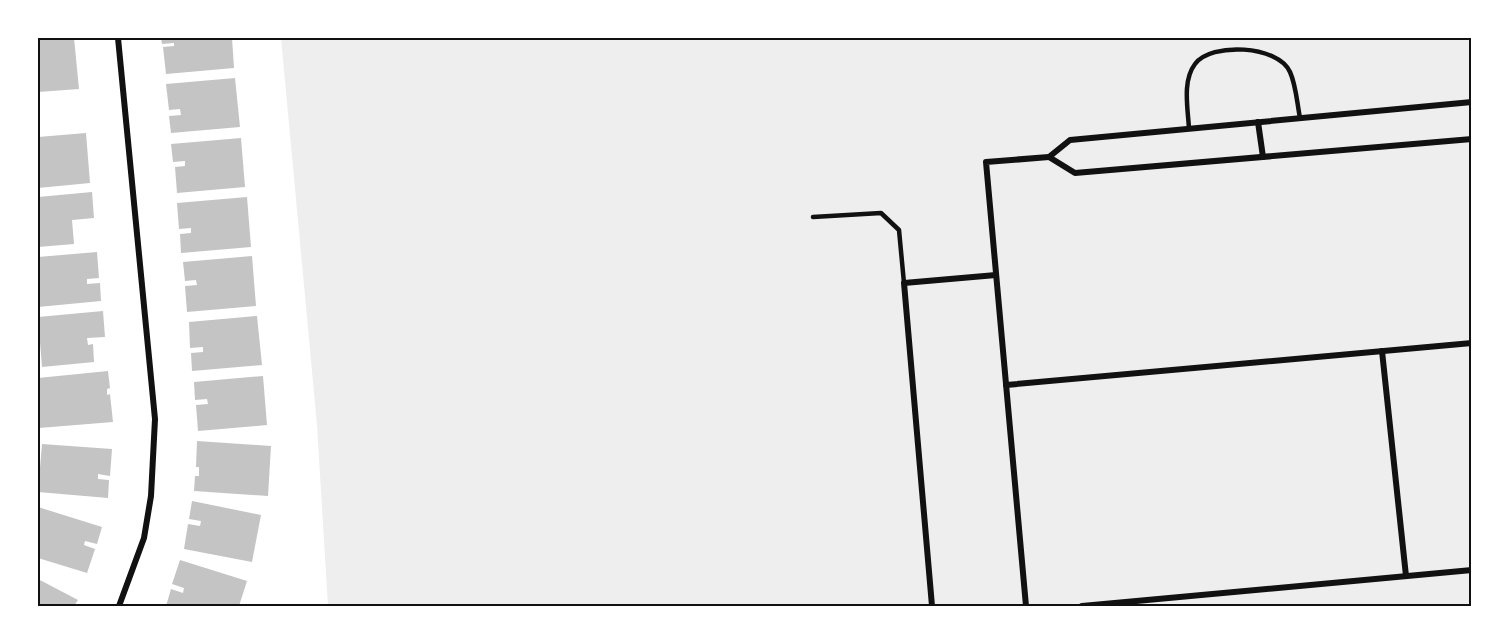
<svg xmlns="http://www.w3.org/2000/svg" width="1509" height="644" viewBox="0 0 1509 644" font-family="Lato,sans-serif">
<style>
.green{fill:#eee}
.building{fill:#c4c4c4}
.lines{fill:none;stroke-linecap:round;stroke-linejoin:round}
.service{stroke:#111;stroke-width:4.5}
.minor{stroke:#111;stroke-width:6}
.neatline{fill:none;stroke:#111;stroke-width:2}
</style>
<rect width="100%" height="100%" fill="#fff"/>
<path class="green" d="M 281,38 L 1471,38 L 1471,606 L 328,606 L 317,425 Z"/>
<g class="building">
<path d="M 38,38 L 74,38 L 79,89 L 38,92 Z"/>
<path d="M 161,38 L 232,38 L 234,68 L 166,74 L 163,47 L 174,46 L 174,43 L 162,44 Z"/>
<path d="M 235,78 L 240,127 L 171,133 L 169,116 L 181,115 L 180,109 L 169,110 L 166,84 Z"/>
<path d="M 86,133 L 90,183 L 38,188 L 38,137 Z"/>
<path d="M 241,138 L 245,187 L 177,193 L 175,167 L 185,166 L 185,161 L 173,162 L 171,144 Z"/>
<path d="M 92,192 L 94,218 L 72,220 L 74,244 L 38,247 L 38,197 Z"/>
<path d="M 247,197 L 251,247 L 181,253 L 180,234 L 191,233 L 191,228 L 179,229 L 177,203 Z"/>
<path d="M 97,252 L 99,278 L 87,279 L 87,284 L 100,283 L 101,301 L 38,307 L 38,257 Z"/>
<path d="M 252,256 L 256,306 L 187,312 L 185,286 L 197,285 L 196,280 L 185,281 L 183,262 Z"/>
<path d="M 103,311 L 105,337 L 87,338 L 88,345 L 93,344 L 94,362 L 42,367 L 38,317 Z"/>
<path d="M 257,316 L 262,365 L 192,371 L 191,353 L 203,352 L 203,347 L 190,348 L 189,322 Z"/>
<path d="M 108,371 L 110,388 L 107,389 L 107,395 L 110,394 L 113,422 L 39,428 L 38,378 Z"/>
<path d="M 263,376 L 267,425 L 198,431 L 196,405 L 208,404 L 207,399 L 195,400 L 194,382 Z"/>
<path d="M 197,441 L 271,446 L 268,496 L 194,491 L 195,476 L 199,476 L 199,467 L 196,467 Z"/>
<path d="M 42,444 L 112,449 L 110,476 L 98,474 L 98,479 L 109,480 L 108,498 L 38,492 Z"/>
<path d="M 192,501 L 261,515 L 252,562 L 184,549 L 188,524 L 200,526 L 201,521 L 189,519 Z"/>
<path d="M 38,507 L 102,527 L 97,544 L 85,541 L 84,545 L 95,549 L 87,573 L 38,558 Z"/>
<path d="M 180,560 L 247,581 L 239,606 L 166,606 L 171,589 L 183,593 L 184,588 L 172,584 Z"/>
<path d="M 38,579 L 78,600 L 74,606 L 38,606 Z"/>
</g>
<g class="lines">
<g class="service">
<path d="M 1189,129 C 1188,109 1182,81 1195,64 C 1211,42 1278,45 1290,72 C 1296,85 1297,103 1300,118"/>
<path d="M 813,217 L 881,213 L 899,230 L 904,283"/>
</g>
<g class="minor">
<path d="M 118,38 L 155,419 L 151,496 L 144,538 L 119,606"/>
<path d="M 1472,102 L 1070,140 L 1049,157 L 1075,173 L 1472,139"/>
<path d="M 1258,122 L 1263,157"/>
<path d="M 1382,351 L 1406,576"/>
<path d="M 1006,385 L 1472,343"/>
<path d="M 932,606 L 904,283 L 996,275"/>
<path d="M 1026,606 L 986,162 L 1049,157"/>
<path d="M 1082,606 L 1472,570"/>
</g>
</g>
<rect width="1509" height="644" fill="none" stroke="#ffffff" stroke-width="78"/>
<rect x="39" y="39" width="1431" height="566" class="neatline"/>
</svg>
